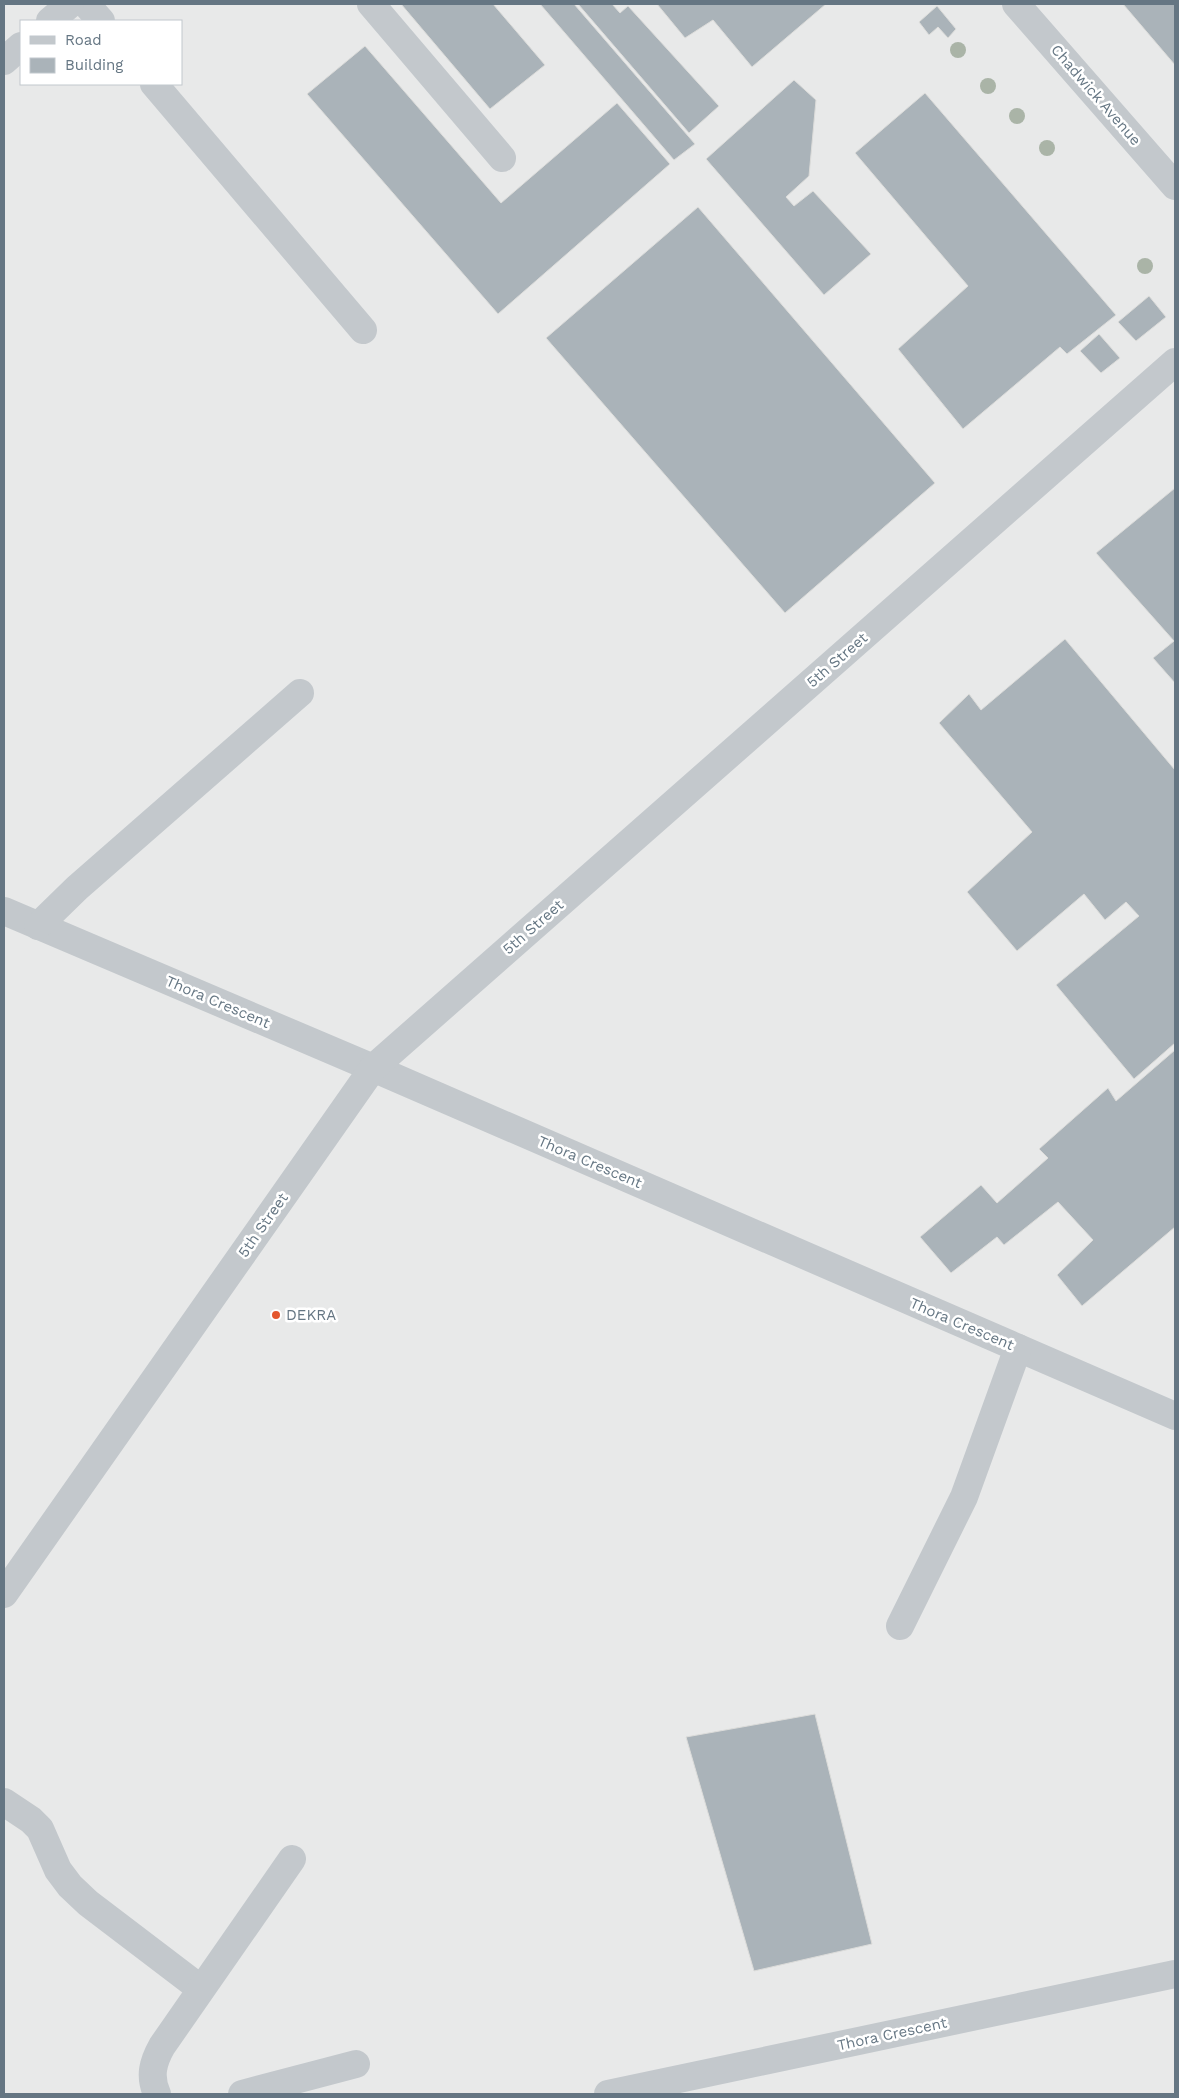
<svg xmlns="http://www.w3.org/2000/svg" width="1179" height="2098" viewBox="0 0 1179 2098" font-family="'Work Sans',sans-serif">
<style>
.built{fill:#e8e9e9;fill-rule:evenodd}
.building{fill:#aab3b9;stroke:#dcdcda}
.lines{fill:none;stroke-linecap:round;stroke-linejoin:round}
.minor{stroke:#c3c8cc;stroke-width:28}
.tree{fill:#aab4a7}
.poi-dot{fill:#e4572e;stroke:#fff;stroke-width:2}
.labels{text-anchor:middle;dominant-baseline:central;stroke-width:5;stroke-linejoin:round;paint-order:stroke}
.street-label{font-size:15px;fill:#657683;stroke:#fff}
.poi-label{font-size:15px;fill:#657683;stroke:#fff;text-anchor:start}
</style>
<rect width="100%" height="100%" fill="#fafaf8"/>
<path class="built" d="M 4,4 L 1175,4 L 1175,2094 L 4,2094 ZM 21,21 L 181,21 L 181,84 L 21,84 Z"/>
<g class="building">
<path d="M 401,4 L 493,4 L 545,65 L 490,109 Z"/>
<path d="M 540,4 L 574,4 L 695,144 L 674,160 Z"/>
<path d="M 578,4 L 612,4 L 620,13 L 628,6 L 719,106 L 689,133 Z"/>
<path d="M 657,4 L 826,4 L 752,67 L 713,20 L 685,38 Z"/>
<path d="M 1123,4 L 1175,4 L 1175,65 Z"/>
<path d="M 937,6 L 956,29 L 948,38 L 938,27 L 929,35 L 919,22 Z"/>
<path d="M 365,46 L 501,203 L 617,103 L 670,164 L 498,314 L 307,94 Z"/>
<path d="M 794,80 L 816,100 L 809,176 L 786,197 L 794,206 L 813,191 L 871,254 L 824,295 L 706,159 Z"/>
<path d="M 925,93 L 1116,315 L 1067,354 L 1060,347 L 963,429 L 898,349 L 968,286 L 855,153 Z"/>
<path d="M 698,207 L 935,483 L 785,613 L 546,338 Z"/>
<path d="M 1149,296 L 1166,317 L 1136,341 L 1118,322 Z"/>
<path d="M 1099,334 L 1120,358 L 1101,373 L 1080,351 Z"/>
<path d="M 1175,488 L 1175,683 L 1153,658 L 1174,641 L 1096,553 Z"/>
<path d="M 1065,639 L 1175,770 L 1175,1043 L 1134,1079 L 1056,985 L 1139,916 L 1126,902 L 1105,920 L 1084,894 L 1017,951 L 967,892 L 1032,832 L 939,723 L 969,694 L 981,710 Z"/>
<path d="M 1175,1050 L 1175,1227 L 1082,1306 L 1057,1275 L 1093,1240 L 1058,1202 L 1004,1245 L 997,1237 L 951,1273 L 920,1237 L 981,1185 L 997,1203 L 1048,1158 L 1039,1149 L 1108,1088 L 1116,1101 Z"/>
<path d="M 815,1714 L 872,1944 L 754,1971 L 686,1737 Z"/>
</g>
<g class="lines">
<g class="minor">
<path d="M 86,4 L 101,21"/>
<path d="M 371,4 L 502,158"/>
<path d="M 1016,4 L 1175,186"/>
<path d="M 50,21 L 70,4"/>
<path d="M 4,61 L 21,46"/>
<path d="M 154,84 L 363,330"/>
<path d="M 4,911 L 373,1068 L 1175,1416"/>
<path d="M 38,926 L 77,888 L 300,693"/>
<path d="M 4,1594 L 373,1068 L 1175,362"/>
<path d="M 900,1626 L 964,1497 L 1018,1348"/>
<path d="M 4,1802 L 31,1820 L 40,1829 L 58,1870 L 70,1886 L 88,1903 L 201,1989"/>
<path d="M 157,2094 C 149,2076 153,2062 162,2046 L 292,1859"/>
<path d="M 242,2094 L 356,2064"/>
<path d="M 608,2094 L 1175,1974"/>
</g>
</g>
<g class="tree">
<circle cx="958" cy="50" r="8"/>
<circle cx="988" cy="86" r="8"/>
<circle cx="1017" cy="116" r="8"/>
<circle cx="1047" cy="148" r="8"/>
<circle cx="1145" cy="266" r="8"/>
</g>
<circle class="poi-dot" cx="276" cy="1315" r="5"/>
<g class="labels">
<g class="street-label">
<text transform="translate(1096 95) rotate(49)">Chadwick Avenue</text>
<text transform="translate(837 660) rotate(-41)">5th Street</text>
<text transform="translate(533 927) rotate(-41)">5th Street</text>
<text transform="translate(218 1002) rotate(23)">Thora Crescent</text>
<text transform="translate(590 1162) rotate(23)">Thora Crescent</text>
<text transform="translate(263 1225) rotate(-55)">5th Street</text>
<text transform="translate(962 1324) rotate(23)">Thora Crescent</text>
<text transform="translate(892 2034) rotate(-12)">Thora Crescent</text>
</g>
<g class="poi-label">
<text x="286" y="1315">DEKRA</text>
</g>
</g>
<rect width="1179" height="2098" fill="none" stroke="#657683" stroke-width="10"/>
<rect x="20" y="20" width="162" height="65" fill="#ffffff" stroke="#c1c8cd"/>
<rect x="30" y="36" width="25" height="8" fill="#c3c8cc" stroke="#c1c8cd"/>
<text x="65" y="45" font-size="15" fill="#657683">Road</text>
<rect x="30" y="58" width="25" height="15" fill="#aab3b9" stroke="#c1c8cd"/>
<text x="65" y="70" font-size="15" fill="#657683">Building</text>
</svg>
